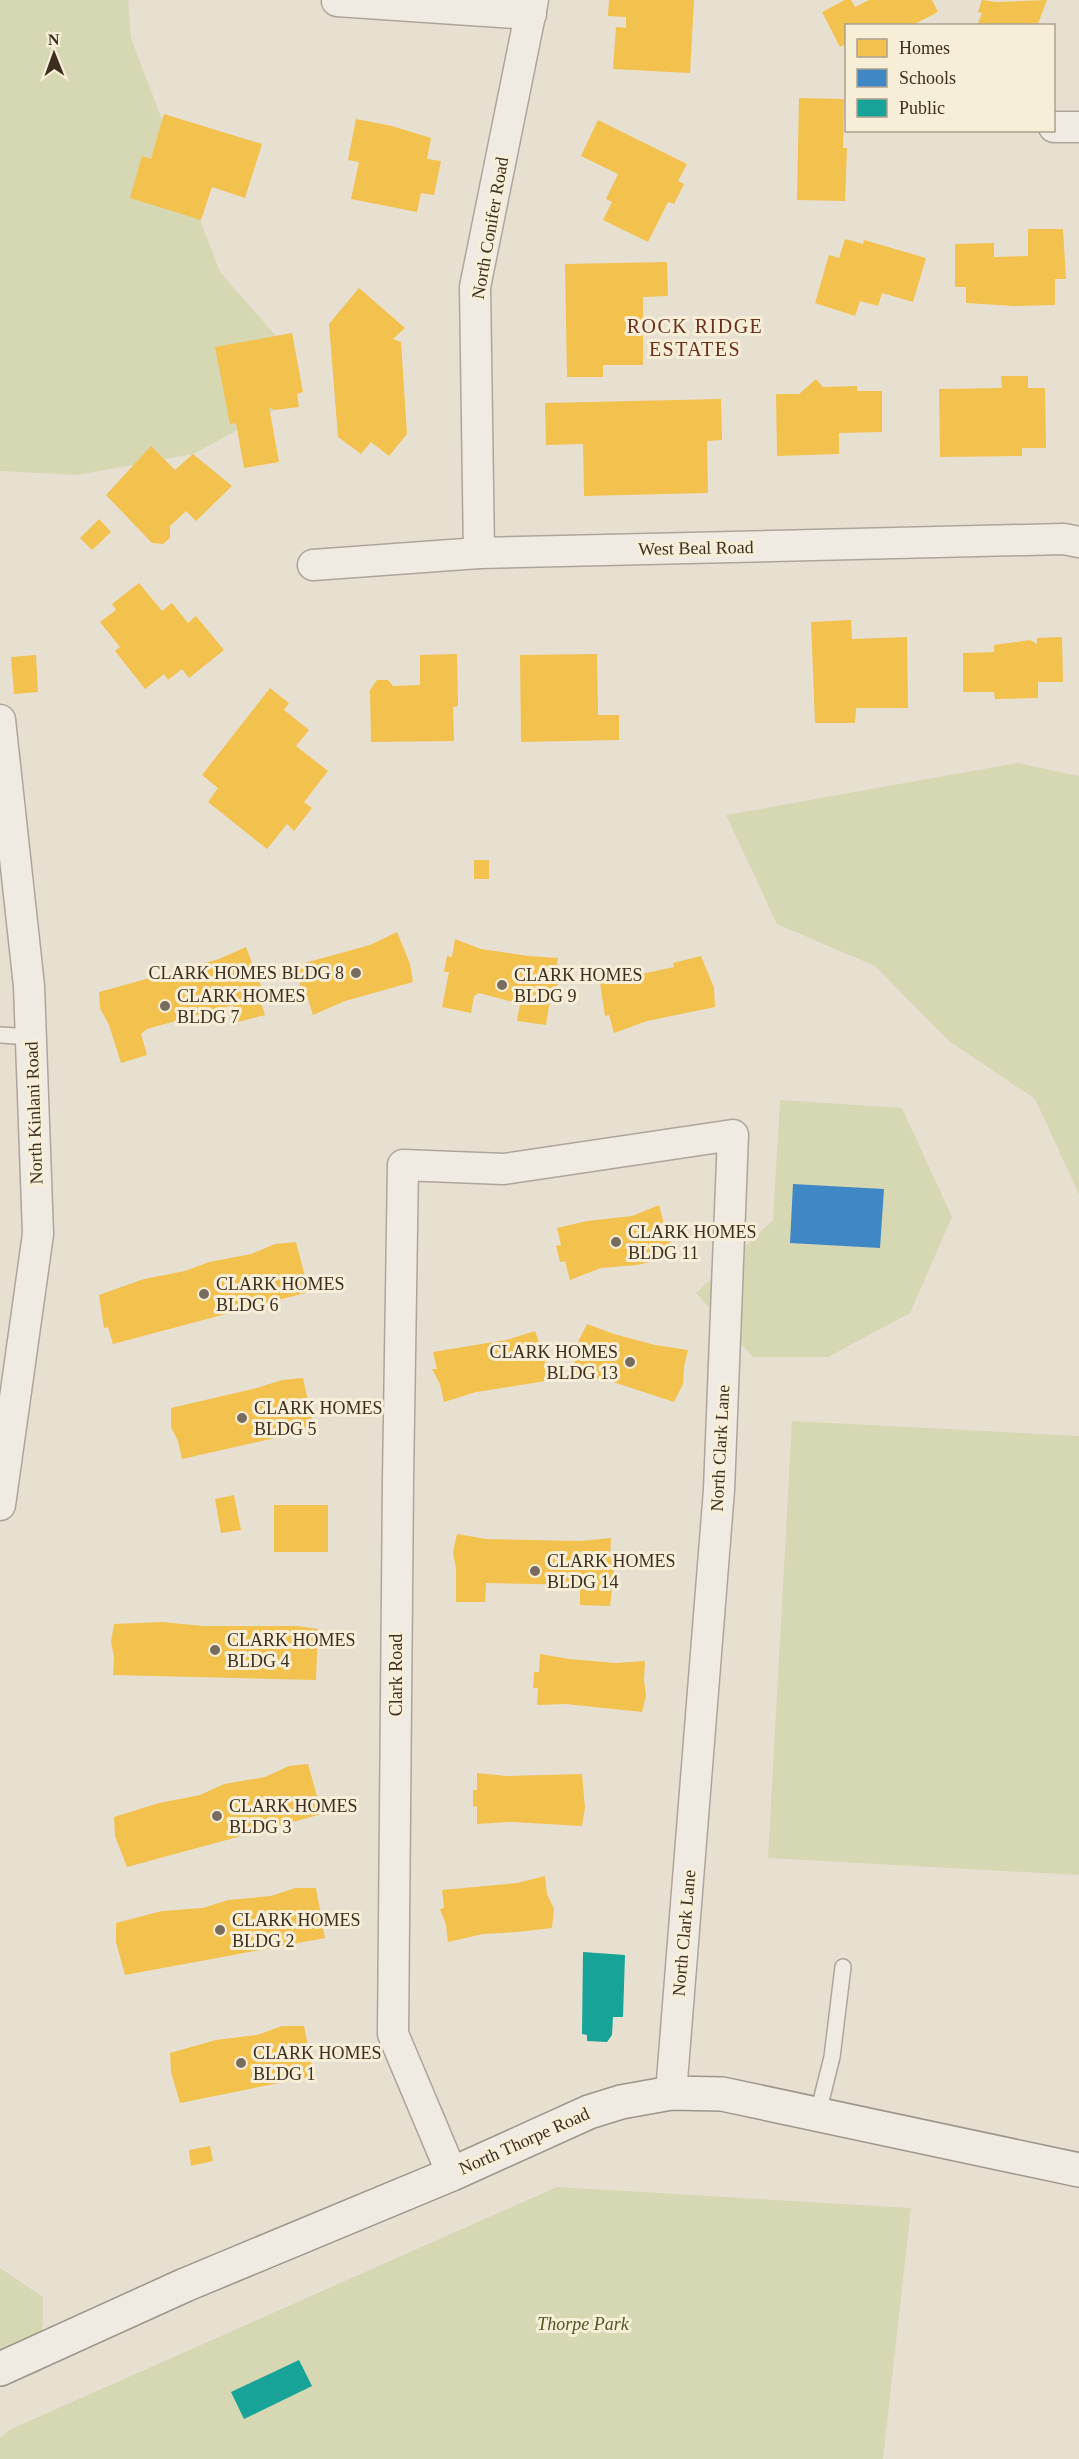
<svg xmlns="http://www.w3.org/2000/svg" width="1079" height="2459" viewBox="0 0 1079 2459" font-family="Georgia,serif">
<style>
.green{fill:#d6d7b3}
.homes{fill:#f2c14e}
.schools{fill:#3f88c5}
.public{fill:#17a398}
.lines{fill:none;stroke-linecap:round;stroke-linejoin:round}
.lane-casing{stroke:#ada599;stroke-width:18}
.street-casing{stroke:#ada599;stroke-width:33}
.secondary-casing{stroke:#9c958a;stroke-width:36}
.lane{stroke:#efebe3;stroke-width:15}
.street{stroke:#efebe3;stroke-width:30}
.secondary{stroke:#efebe3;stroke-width:33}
.poi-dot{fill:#786c5e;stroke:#f7eed8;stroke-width:2}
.labels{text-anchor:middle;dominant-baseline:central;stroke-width:6;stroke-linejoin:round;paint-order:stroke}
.street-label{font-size:18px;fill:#3d2e20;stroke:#f7eed8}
.poi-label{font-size:18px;fill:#3d2e20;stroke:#f7eed8;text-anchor:start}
.park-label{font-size:18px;font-style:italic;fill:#4d5a26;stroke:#f7eed8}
.neighbourhood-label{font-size:20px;letter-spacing:1.5px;fill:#6b2e1e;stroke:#f7eed8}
</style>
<rect width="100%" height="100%" fill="#e7e0d1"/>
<g class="green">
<path d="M 0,0 L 128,0 L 131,38 L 220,272 L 276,336 L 275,410 L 193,454 L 77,475 L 0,471 Z"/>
<path d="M 1017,763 L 1079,776 L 1079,1194 L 1035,1099 L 949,1041 L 875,966 L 777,924 L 726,815 Z"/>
<path d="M 780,1100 L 902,1108 L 952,1217 L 910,1313 L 828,1357 L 753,1357 L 696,1293 L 773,1220 Z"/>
<path d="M 792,1421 L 1079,1436 L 1079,1875 L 768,1858 Z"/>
<path d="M 557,2187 L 911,2208 L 883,2459 L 0,2459 L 0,2438 L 11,2429 Z"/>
<path d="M 0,2268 L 43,2297 L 42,2371 L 0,2387 Z"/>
</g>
<g class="homes">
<path d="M 609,0 L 694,0 L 690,73 L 613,69 L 616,27 L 626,28 L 626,17 L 608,16 Z"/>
<path d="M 845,0 L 851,0 L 855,7 L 869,0 L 932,0 L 938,12 L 911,26 L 846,26 L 846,44 L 840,47 L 822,12 Z"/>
<path d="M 982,0 L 997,2 L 1047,0 L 1037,26 L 977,26 L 982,13 L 978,12 Z"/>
<path d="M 799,98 L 844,99 L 843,148 L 847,148 L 845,201 L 797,200 Z"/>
<path d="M 164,114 L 262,144 L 245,198 L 212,187 L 201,220 L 130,198 L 142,156 L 151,159 Z"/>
<path d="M 356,119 L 392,126 L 431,138 L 427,159 L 441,161 L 434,195 L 421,193 L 417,212 L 351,199 L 359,162 L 348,160 Z"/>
<path d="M 598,120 L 687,164 L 678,181 L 684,184 L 674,204 L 668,202 L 648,242 L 603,220 L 612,202 L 606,199 L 618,174 L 581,156 Z"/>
<path d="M 1028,229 L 1063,229 L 1066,279 L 1055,279 L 1055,305 L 1014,306 L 966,303 L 966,287 L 955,287 L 955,244 L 994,243 L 994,257 L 1028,256 Z"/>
<path d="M 845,239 L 863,244 L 864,240 L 926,258 L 913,302 L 882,293 L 878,306 L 860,301 L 855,316 L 815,303 L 829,255 L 839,258 Z"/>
<path d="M 667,262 L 668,296 L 643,297 L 643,365 L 603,365 L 603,377 L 567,377 L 565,264 Z"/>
<path d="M 359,288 L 405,328 L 393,339 L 401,342 L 407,434 L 389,456 L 371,442 L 361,454 L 338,437 L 329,324 Z"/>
<path d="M 292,333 L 303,392 L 297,394 L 299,407 L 275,410 L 269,407 L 279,462 L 244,468 L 236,423 L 230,424 L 215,347 Z"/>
<path d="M 1001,376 L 1028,376 L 1028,388 L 1045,388 L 1046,448 L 1022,448 L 1022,456 L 940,457 L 939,389 L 1002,388 Z"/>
<path d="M 816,379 L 823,387 L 857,386 L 857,391 L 882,391 L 882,432 L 839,433 L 839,454 L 777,456 L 776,394 L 799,394 Z"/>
<path d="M 721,399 L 722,440 L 707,441 L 708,493 L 584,496 L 583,444 L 546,445 L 545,403 Z"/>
<path d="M 151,446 L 175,470 L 193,454 L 232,486 L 196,521 L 186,511 L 170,526 L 170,538 L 163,544 L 152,543 L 106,495 Z"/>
<path d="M 99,519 L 111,532 L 92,550 L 80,538 Z"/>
<path d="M 139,583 L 162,611 L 172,603 L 188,623 L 196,616 L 224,650 L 189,678 L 182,669 L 168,680 L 164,674 L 145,689 L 115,651 L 120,647 L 100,622 L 116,610 L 112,604 Z"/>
<path d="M 851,620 L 852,639 L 907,637 L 908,708 L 856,708 L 855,723 L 815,723 L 811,622 Z"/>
<path d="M 1062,637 L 1063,682 L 1038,682 L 1038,698 L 995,699 L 994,692 L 963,692 L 963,653 L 994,652 L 994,645 L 1030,640 L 1037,644 L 1037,638 Z"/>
<path d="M 457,654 L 458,706 L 453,707 L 454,741 L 371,742 L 370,690 L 377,680 L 388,680 L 393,686 L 420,685 L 420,655 Z"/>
<path d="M 597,654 L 598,715 L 619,715 L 619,740 L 521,742 L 520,655 Z"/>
<path d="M 36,655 L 38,692 L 14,694 L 11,657 Z"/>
<path d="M 270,688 L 289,703 L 284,710 L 309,730 L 296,746 L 328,771 L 304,802 L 312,808 L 294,831 L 287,824 L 267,849 L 208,802 L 218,788 L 202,775 Z"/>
<rect x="474" y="860" width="15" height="19"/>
<path d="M 397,932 L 410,964 L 413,982 L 345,1001 L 313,1015 L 308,999 L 299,983 L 303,982 L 297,965 L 370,945 Z"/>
<path d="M 455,939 L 481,949 L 528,956 L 558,958 L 555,977 L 559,978 L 556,993 L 551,993 L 546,1025 L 517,1021 L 520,1004 L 479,993 L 474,996 L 471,1013 L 442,1007 L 449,972 L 444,972 L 447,956 L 452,957 Z"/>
<path d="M 246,947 L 261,986 L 256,987 L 265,1015 L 238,1022 L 233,1005 L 147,1029 L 141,1034 L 147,1055 L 121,1063 L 109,1025 L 100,1008 L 99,992 L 219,959 Z"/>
<path d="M 701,956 L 714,988 L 715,1007 L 647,1021 L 614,1033 L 609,1015 L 605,1016 L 600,983 L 674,967 L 673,963 Z"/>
<path d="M 659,1205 L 664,1224 L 668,1224 L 672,1257 L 637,1265 L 601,1268 L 570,1280 L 565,1261 L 560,1262 L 556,1246 L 561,1245 L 557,1228 L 587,1221 L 632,1216 Z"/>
<path d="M 296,1242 L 309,1292 L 113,1344 L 108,1327 L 104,1328 L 99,1295 L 144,1279 L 185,1271 L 209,1262 L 251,1254 L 275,1244 Z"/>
<path d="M 587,1324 L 614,1334 L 655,1345 L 688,1350 L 684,1367 L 683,1384 L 674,1402 L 607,1380 L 572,1374 L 579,1340 Z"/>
<path d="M 535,1331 L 545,1359 L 546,1381 L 476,1392 L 444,1402 L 440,1384 L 432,1369 L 437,1369 L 433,1352 L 506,1340 Z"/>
<path d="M 303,1378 L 314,1429 L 182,1459 L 178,1441 L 171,1427 L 171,1408 L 257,1388 L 282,1380 Z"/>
<path d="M 234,1495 L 241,1530 L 221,1533 L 215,1499 Z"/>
<rect x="274" y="1505" width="54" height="47"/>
<path d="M 457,1534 L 486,1539 L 581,1541 L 611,1538 L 610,1555 L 614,1572 L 610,1606 L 580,1605 L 580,1585 L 486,1583 L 485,1602 L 456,1602 L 456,1569 L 453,1552 Z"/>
<path d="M 162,1622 L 203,1626 L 297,1626 L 318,1629 L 316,1680 L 113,1675 L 114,1657 L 111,1642 L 114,1624 Z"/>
<path d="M 540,1654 L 569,1659 L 616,1663 L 645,1661 L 644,1680 L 646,1696 L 642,1712 L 566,1704 L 537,1705 L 538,1688 L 533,1688 L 534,1672 L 539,1672 Z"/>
<path d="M 308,1764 L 322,1814 L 127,1867 L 115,1836 L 114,1817 L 159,1803 L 200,1795 L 224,1784 L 265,1777 L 289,1766 Z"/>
<path d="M 477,1773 L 506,1776 L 582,1774 L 585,1808 L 582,1826 L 512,1822 L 477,1824 L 477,1806 L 473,1807 L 473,1790 L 477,1790 Z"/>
<path d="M 545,1876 L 547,1894 L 554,1909 L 552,1928 L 517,1932 L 483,1934 L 448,1942 L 446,1925 L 440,1909 L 444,1908 L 442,1890 L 517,1883 Z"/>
<path d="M 295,1888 L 316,1888 L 325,1938 L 125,1975 L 116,1942 L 116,1923 L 162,1911 L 203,1908 L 228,1900 L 271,1896 Z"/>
<path d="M 282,2026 L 304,2026 L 314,2076 L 180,2103 L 171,2072 L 170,2053 L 216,2040 L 257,2035 Z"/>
<path d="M 210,2146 L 213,2161 L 191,2166 L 189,2150 Z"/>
</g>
<path class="schools" d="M 793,1184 L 884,1189 L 880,1248 L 790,1243 Z"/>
<g class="public">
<path d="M 583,1952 L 625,1955 L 623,2017 L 613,2017 L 612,2035 L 607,2042 L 587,2041 L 587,2035 L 582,2034 Z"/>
<path d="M 299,2360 L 312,2386 L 244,2419 L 231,2392 Z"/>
</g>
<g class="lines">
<g class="lane-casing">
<g id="lane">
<path d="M 0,1035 L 31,1037"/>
<path d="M 818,2113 L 832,2057 L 843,1967"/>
</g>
</g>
<g class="street-casing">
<g id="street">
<path d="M 337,1 L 531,14"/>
<path d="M 1054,127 L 1079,127"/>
<path d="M 479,553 L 475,287 L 533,0"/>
<path d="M 313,565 L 479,553 L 1064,539 L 1079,542"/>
<path d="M 0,720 L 29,986 L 38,1234 L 0,1505"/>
<path d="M 452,2174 L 393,2034 L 398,1481 L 403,1165 L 504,1169 L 733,1135 L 719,1490 L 671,2093"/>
</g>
</g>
<g class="secondary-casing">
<path id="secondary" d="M 0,2369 L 185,2285 L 452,2174 L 589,2112 L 621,2102 L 671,2093 L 722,2094 L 1079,2170"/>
</g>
<use href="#lane" class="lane"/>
<use href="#street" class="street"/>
<use href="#secondary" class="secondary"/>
</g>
<g class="poi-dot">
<circle cx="356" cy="973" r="6"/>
<circle cx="502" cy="985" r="6"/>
<circle cx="165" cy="1006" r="6"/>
<circle cx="616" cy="1242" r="6"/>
<circle cx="204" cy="1294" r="6"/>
<circle cx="630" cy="1362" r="6"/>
<circle cx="242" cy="1418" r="6"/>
<circle cx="535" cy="1571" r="6"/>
<circle cx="215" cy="1650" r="6"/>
<circle cx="217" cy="1816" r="6"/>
<circle cx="220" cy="1930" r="6"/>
<circle cx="241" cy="2063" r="6"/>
</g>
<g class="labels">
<g class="street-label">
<text transform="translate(490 228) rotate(-80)">North Conifer Road</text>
<text transform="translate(696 548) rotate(-1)">West Beal Road</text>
<text transform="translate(34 1113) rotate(-92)">North Kinlani Road</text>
<text transform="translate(720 1448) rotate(-87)">North Clark Lane</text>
<text transform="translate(396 1675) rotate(-90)">Clark Road</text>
<text transform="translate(684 1933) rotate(-85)">North Clark Lane</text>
<text transform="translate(524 2141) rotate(-24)">North Thorpe Road</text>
</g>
<g class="poi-label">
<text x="344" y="973" text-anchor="end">CLARK HOMES BLDG 8</text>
<text x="514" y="975">CLARK HOMES<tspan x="514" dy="21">BLDG 9</tspan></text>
<text x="177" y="996">CLARK HOMES<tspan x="177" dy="21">BLDG 7</tspan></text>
<text x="628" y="1232">CLARK HOMES<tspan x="628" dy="21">BLDG 11</tspan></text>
<text x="216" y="1284">CLARK HOMES<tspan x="216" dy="21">BLDG 6</tspan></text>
<text x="618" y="1352" text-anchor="end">CLARK HOMES<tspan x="618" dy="21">BLDG 13</tspan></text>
<text x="254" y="1408">CLARK HOMES<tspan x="254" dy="21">BLDG 5</tspan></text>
<text x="547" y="1561">CLARK HOMES<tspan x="547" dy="21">BLDG 14</tspan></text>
<text x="227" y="1640">CLARK HOMES<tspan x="227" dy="21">BLDG 4</tspan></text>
<text x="229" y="1806">CLARK HOMES<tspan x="229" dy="21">BLDG 3</tspan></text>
<text x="232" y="1920">CLARK HOMES<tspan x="232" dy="21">BLDG 2</tspan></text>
<text x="253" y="2053">CLARK HOMES<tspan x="253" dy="21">BLDG 1</tspan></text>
</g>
<g class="park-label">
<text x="583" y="2324">Thorpe Park</text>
</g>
<g class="neighbourhood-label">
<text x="695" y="326">ROCK RIDGE<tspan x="695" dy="23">ESTATES</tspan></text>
</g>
</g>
<rect x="845" y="24" width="210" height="108" fill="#f7eed8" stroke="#ada18e" stroke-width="1.5"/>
<rect x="857" y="39" width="30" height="18" fill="#f2c14e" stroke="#ada18e" stroke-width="1.5"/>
<text x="899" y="54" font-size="18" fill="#3d2e20">Homes</text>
<rect x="857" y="69" width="30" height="18" fill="#3f88c5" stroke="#ada18e" stroke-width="1.5"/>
<text x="899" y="84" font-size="18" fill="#3d2e20">Schools</text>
<rect x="857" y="99" width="30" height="18" fill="#17a398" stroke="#ada18e" stroke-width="1.5"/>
<text x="899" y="114" font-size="18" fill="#3d2e20">Public</text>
<g transform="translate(54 54) rotate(359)" stroke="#f7eed8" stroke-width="4.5" paint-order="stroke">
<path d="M0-4.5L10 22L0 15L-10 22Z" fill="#3d2e20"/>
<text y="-9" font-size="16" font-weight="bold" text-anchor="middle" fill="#3d2e20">N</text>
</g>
</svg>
